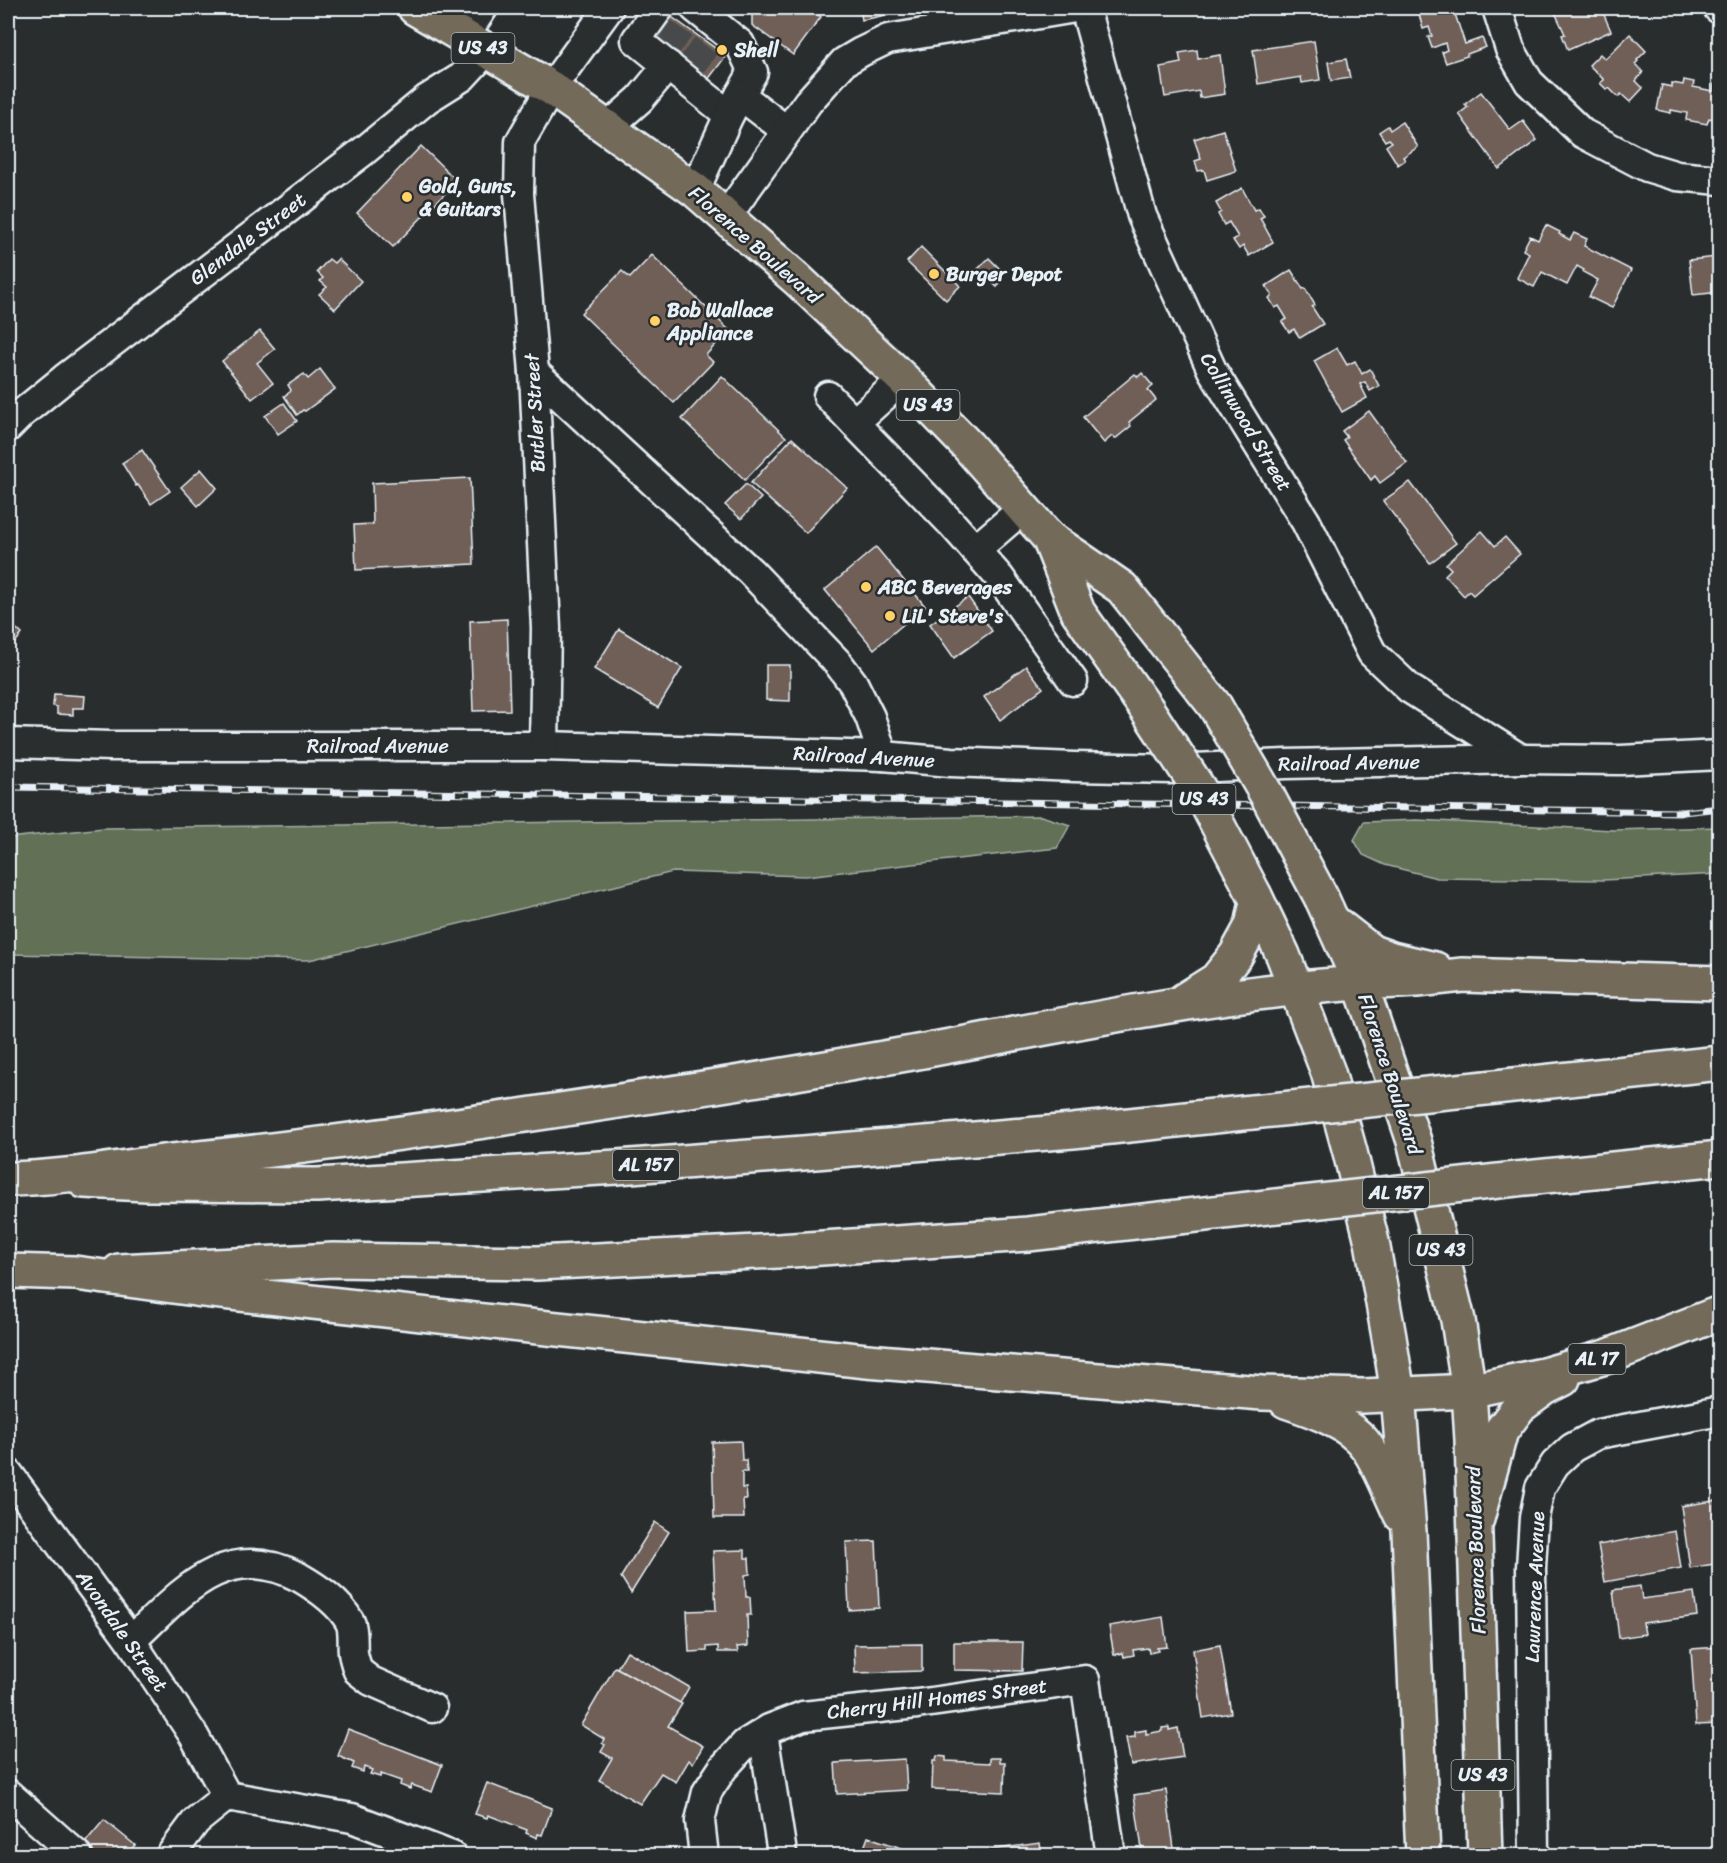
<svg xmlns="http://www.w3.org/2000/svg" width="1727" height="1863" viewBox="0 0 1727 1863" font-family="Sriracha,sans-serif">
<style>
.green{fill:#626f56;stroke:#a5b0a7;stroke-width:1.5}
.building{fill:#6f5e56;stroke:#e8f1f8;stroke-width:1.5}
.lines{fill:none;stroke-linecap:round;stroke-linejoin:round}
.minor-tunnel{stroke:#464a4c;stroke-width:28;stroke-dasharray:28 14;stroke-linecap:butt}
.minor-casing{stroke:#e8f1f8;stroke-width:33}
.major-casing{stroke:#e8f1f8;stroke-width:38}
.highway-casing{stroke:#e8f1f8;stroke-width:38}
.minor{stroke:#2a2d2e;stroke-width:28}
.major{stroke:#736b5a;stroke-width:33}
.highway{stroke:#736b5a;stroke-width:33}
.rail-casing{stroke:#e8f1f8;stroke-width:7}
.rail{stroke:#2a2d2e;stroke-width:4.5;stroke-dasharray:14;stroke-linecap:butt}
.major-bridge-casing{stroke:#e8f1f8;stroke-width:38;stroke-linecap:butt}
.highway-bridge-casing{stroke:#e8f1f8;stroke-width:38;stroke-linecap:butt}
.major-bridge{stroke:#736b5a;stroke-width:33}
.highway-bridge{stroke:#736b5a;stroke-width:33}
.poi-dot{fill:#ffd166;stroke:#2a2d2e;stroke-width:2}
.labels{text-anchor:middle;dominant-baseline:central;stroke-width:5;stroke-linejoin:round;paint-order:stroke}
.shield{fill:#2a2d2e;stroke:#afb6bb;stroke-width:1.5}
.shield-label{font-size:18px;font-weight:bold;fill:#e8f1f8}
.poi-label{font-size:20px;font-weight:bold;fill:#e8f1f8;stroke:#2a2d2e;text-anchor:start}
.street-label{font-size:20px;fill:#e8f1f8;stroke:#2a2d2e}
</style>
<rect width="100%" height="100%" fill="#2a2d2e"/>
<filter id="ink" filterUnits="userSpaceOnUse"><feTurbulence type="fractalNoise" baseFrequency=".0167" numOctaves="2"/><feDisplacementMap in="SourceGraphic" scale="12" xChannelSelector="R" yChannelSelector="G"/><feConvolveMatrix kernelMatrix="1 2 1 2 8 2 1 2 1" color-interpolation-filters="sRGB"/></filter>
<g filter="url(#ink)">
<g class="green">
<path d="M 1041,816 L 1070,825 L 1057,848 L 806,876 L 673,872 L 309,960 L 8,954 L 8,838 L 104,828 Z"/>
<path d="M 1417,820 L 1613,830 L 1719,827 L 1719,874 L 1603,880 L 1437,878 L 1385,865 L 1363,855 L 1354,840 L 1364,822 Z"/>
</g>
<g class="building">
<path d="M 752,8 L 808,8 L 821,17 L 793,55 L 752,25 Z"/>
<path d="M 860,8 L 918,8 L 862,20 Z"/>
<path d="M 1437,8 L 1453,8 L 1465,44 L 1482,38 L 1486,47 L 1467,54 L 1467,56 L 1446,63 L 1442,52 L 1447,50 L 1445,43 L 1432,48 L 1428,37 L 1432,36 L 1429,27 L 1423,29 L 1419,14 Z"/>
<path d="M 1553,8 L 1601,8 L 1611,31 L 1568,50 L 1562,35 L 1565,34 Z"/>
<path d="M 662,10 L 726,56 L 707,81 L 643,35 Z"/>
<path d="M 1630,34 L 1646,51 L 1637,60 L 1638,61 L 1635,64 L 1643,72 L 1636,81 L 1643,88 L 1630,102 L 1621,94 L 1618,97 L 1609,88 L 1607,90 L 1600,83 L 1604,80 L 1589,65 L 1600,54 L 1605,59 Z"/>
<path d="M 1314,41 L 1320,80 L 1302,83 L 1301,77 L 1258,84 L 1253,50 Z"/>
<path d="M 1197,50 L 1198,59 L 1220,55 L 1225,94 L 1200,98 L 1199,91 L 1165,97 L 1160,67 L 1181,63 L 1179,53 Z"/>
<path d="M 1346,59 L 1350,78 L 1331,81 L 1328,62 Z"/>
<path d="M 1684,80 L 1694,82 L 1693,87 L 1713,91 L 1714,84 L 1720,85 L 1720,120 L 1709,118 L 1707,124 L 1686,120 L 1687,113 L 1671,110 L 1671,113 L 1657,110 L 1662,85 L 1672,87 L 1672,83 L 1683,85 Z"/>
<path d="M 1481,92 L 1510,130 L 1523,121 L 1537,140 L 1499,169 L 1459,114 L 1468,107 L 1465,104 Z"/>
<path d="M 1402,122 L 1418,147 L 1403,157 L 1405,160 L 1398,165 L 1386,146 L 1392,142 L 1389,139 L 1385,141 L 1379,132 L 1388,126 L 1390,130 Z"/>
<path d="M 1223,130 L 1236,171 L 1207,180 L 1204,170 L 1198,171 L 1195,161 L 1201,159 L 1194,139 Z"/>
<path d="M 421,146 L 457,181 L 393,247 L 357,213 Z"/>
<path d="M 1242,188 L 1254,210 L 1259,208 L 1264,216 L 1260,218 L 1273,242 L 1249,256 L 1243,246 L 1239,249 L 1233,240 L 1238,237 L 1229,222 L 1224,225 L 1218,214 L 1221,212 L 1216,203 Z"/>
<path d="M 1546,225 L 1560,232 L 1559,234 L 1570,240 L 1574,233 L 1587,239 L 1584,246 L 1631,270 L 1612,308 L 1589,297 L 1598,280 L 1583,272 L 1584,270 L 1577,266 L 1567,285 L 1542,272 L 1534,287 L 1517,278 L 1529,253 L 1523,250 L 1530,236 L 1538,240 Z"/>
<path d="M 921,247 L 960,286 L 946,300 L 907,262 Z"/>
<path d="M 652,255 L 729,330 L 706,355 L 713,362 L 674,403 L 581,313 L 622,271 L 630,278 Z"/>
<path d="M 1717,257 L 1717,261 L 1720,260 L 1720,292 L 1693,295 L 1689,260 Z"/>
<path d="M 989,258 L 1001,270 L 996,275 L 1002,280 L 997,287 L 978,269 Z"/>
<path d="M 329,259 L 334,263 L 338,259 L 361,281 L 335,309 L 319,294 L 327,287 L 320,281 L 323,278 L 317,272 Z"/>
<path d="M 1291,270 L 1303,289 L 1305,288 L 1315,305 L 1312,307 L 1323,324 L 1300,338 L 1294,329 L 1289,332 L 1282,322 L 1287,319 L 1279,306 L 1275,308 L 1269,298 L 1272,295 L 1266,286 Z"/>
<path d="M 260,331 L 275,349 L 257,363 L 273,383 L 252,399 L 222,361 Z"/>
<path d="M 1337,348 L 1347,365 L 1355,361 L 1362,374 L 1370,369 L 1379,386 L 1370,391 L 1365,382 L 1360,384 L 1367,398 L 1342,412 L 1314,361 Z"/>
<path d="M 320,369 L 335,389 L 305,411 L 303,410 L 297,415 L 284,396 L 290,392 L 291,390 L 288,385 L 304,374 L 308,379 Z"/>
<path d="M 1142,373 L 1153,386 L 1148,390 L 1156,400 L 1129,422 L 1131,426 L 1115,439 L 1112,436 L 1104,443 L 1083,417 L 1135,374 L 1138,377 Z"/>
<path d="M 722,376 L 786,437 L 745,480 L 682,419 Z"/>
<path d="M 284,403 L 297,421 L 278,434 L 265,416 Z"/>
<path d="M 1369,411 L 1407,463 L 1380,483 L 1375,476 L 1371,480 L 1343,440 L 1347,437 L 1342,431 Z"/>
<path d="M 792,438 L 847,488 L 806,533 L 751,483 Z"/>
<path d="M 142,450 L 170,491 L 151,504 L 138,485 L 136,486 L 122,463 Z"/>
<path d="M 201,469 L 217,488 L 198,506 L 181,487 Z"/>
<path d="M 470,478 L 474,564 L 356,570 L 354,525 L 373,524 L 372,483 Z"/>
<path d="M 1410,482 L 1456,543 L 1430,563 L 1383,501 Z"/>
<path d="M 746,484 L 761,498 L 741,519 L 725,505 Z"/>
<path d="M 1482,531 L 1495,546 L 1505,537 L 1520,554 L 1473,595 L 1469,591 L 1464,596 L 1445,575 L 1451,569 L 1446,564 Z"/>
<path d="M 876,547 L 925,606 L 874,649 L 825,590 Z"/>
<path d="M 968,597 L 992,631 L 954,658 L 930,624 Z"/>
<path d="M 507,619 L 510,710 L 473,711 L 470,621 Z"/>
<path d="M 8,621 L 22,634 L 8,651 Z"/>
<path d="M 619,629 L 682,668 L 658,708 L 594,669 Z"/>
<path d="M 766,665 L 790,665 L 790,701 L 766,700 Z"/>
<path d="M 1026,666 L 1043,688 L 1000,720 L 984,697 Z"/>
<path d="M 54,694 L 85,696 L 84,708 L 73,708 L 73,715 L 57,714 L 57,707 L 53,706 Z"/>
<path d="M 741,1441 L 742,1460 L 746,1460 L 747,1472 L 742,1472 L 742,1488 L 746,1488 L 747,1499 L 743,1499 L 744,1518 L 714,1518 L 712,1442 Z"/>
<path d="M 1720,1500 L 1720,1563 L 1690,1568 L 1681,1506 Z"/>
<path d="M 655,1522 L 669,1532 L 631,1593 L 621,1577 Z"/>
<path d="M 1675,1531 L 1681,1568 L 1605,1582 L 1598,1545 Z"/>
<path d="M 876,1541 L 879,1608 L 849,1610 L 846,1542 Z"/>
<path d="M 745,1550 L 745,1558 L 749,1558 L 750,1574 L 745,1575 L 746,1597 L 750,1597 L 751,1615 L 747,1615 L 748,1646 L 737,1647 L 738,1652 L 718,1652 L 718,1646 L 707,1647 L 707,1651 L 689,1652 L 687,1611 L 716,1610 L 713,1551 Z"/>
<path d="M 1640,1586 L 1642,1599 L 1694,1592 L 1697,1616 L 1643,1623 L 1645,1634 L 1619,1638 L 1613,1590 Z"/>
<path d="M 1163,1617 L 1167,1647 L 1157,1648 L 1158,1651 L 1149,1653 L 1148,1648 L 1133,1650 L 1134,1655 L 1124,1657 L 1123,1653 L 1114,1655 L 1109,1626 Z"/>
<path d="M 954,1642 L 1023,1642 L 1022,1671 L 954,1670 Z"/>
<path d="M 922,1644 L 922,1671 L 855,1673 L 854,1645 Z"/>
<path d="M 1220,1645 L 1231,1713 L 1203,1718 L 1193,1650 Z"/>
<path d="M 1720,1647 L 1720,1724 L 1696,1725 L 1691,1649 Z"/>
<path d="M 627,1651 L 689,1687 L 680,1703 L 617,1668 Z"/>
<path d="M 615,1667 L 682,1704 L 668,1726 L 703,1746 L 693,1763 L 689,1760 L 676,1782 L 661,1773 L 640,1804 L 599,1780 L 612,1758 L 601,1752 L 605,1745 L 602,1743 L 604,1739 L 581,1725 Z"/>
<path d="M 1169,1727 L 1169,1730 L 1178,1728 L 1183,1757 L 1131,1765 L 1126,1738 L 1135,1737 L 1135,1732 L 1146,1730 L 1146,1734 L 1162,1731 L 1162,1728 Z"/>
<path d="M 348,1729 L 442,1765 L 432,1792 L 412,1785 L 410,1789 L 400,1785 L 401,1781 L 381,1774 L 380,1777 L 370,1774 L 372,1770 L 364,1767 L 363,1772 L 352,1768 L 354,1763 L 338,1756 Z"/>
<path d="M 937,1756 L 946,1757 L 946,1761 L 990,1763 L 990,1758 L 1000,1758 L 1000,1762 L 1005,1762 L 1004,1792 L 932,1789 L 933,1761 L 936,1761 Z"/>
<path d="M 905,1759 L 907,1790 L 837,1794 L 835,1763 Z"/>
<path d="M 487,1783 L 552,1808 L 542,1835 L 538,1834 L 537,1838 L 526,1833 L 527,1830 L 488,1815 L 487,1818 L 475,1814 Z"/>
<path d="M 1166,1790 L 1175,1856 L 1143,1856 L 1134,1795 Z"/>
<path d="M 104,1820 L 135,1845 L 129,1852 L 134,1856 L 96,1856 L 83,1845 Z"/>
<path d="M 868,1837 L 926,1856 L 861,1856 Z"/>
<path d="M 1040,1843 L 1042,1856 L 969,1856 L 968,1853 Z"/>
</g>
<g class="lines">
<g class="minor-tunnel">
<path d="M 664,50 L 683,25"/>
<path d="M 689,68 L 708,43"/>
</g>
<g class="minor-casing">
<g id="minor">
<path d="M 659,8 L 636,40 L 729,115"/>
<path d="M 695,8 L 740,44 L 753,72 L 740,95"/>
<path d="M 1085,8 L 1142,216 L 1212,370 L 1306,522 L 1372,653 L 1410,689 L 1521,759"/>
<path d="M 1497,8 L 1510,49 L 1529,82 L 1582,133 L 1647,167 L 1677,176 L 1720,180"/>
<path d="M 1718,8 L 1720,8"/>
<path d="M 464,36 L 483,8"/>
<path d="M 607,128 L 640,99 L 668,65"/>
<path d="M 695,190 L 729,115 L 740,95 L 787,131"/>
<path d="M 726,217 L 808,102 L 844,62 L 861,52 L 888,39 L 1075,8"/>
<path d="M 534,372 L 751,572 L 838,663 L 853,683 L 870,717 L 883,756"/>
<path d="M 828,396 L 953,525 L 1000,578 L 1073,681"/>
<path d="M 854,423 L 903,379"/>
<path d="M 8,427 L 21,414 L 64,379 L 365,150 L 427,99 L 462,77 L 487,50"/>
<path d="M 975,550 L 1024,508"/>
<path d="M 8,743 L 111,746 L 544,746 L 883,756 L 951,762 L 1074,767 L 1171,769 L 1286,764 L 1521,759 L 1621,760 L 1720,755"/>
<path d="M 544,746 L 546,628 L 534,372 L 519,194 L 520,142 L 551,88 L 609,8"/>
<path d="M 8,1473 L 131,1641 L 194,1736 L 227,1796"/>
<path d="M 131,1641 C 181,1594 224,1538 299,1577 C 318,1588 339,1602 350,1622 C 354,1630 352,1644 353,1653 C 354,1659 356,1665 358,1671 L 371,1681 L 432,1708"/>
<path d="M 763,1733 L 782,1853 L 780,1856"/>
<path d="M 8,1794 L 78,1856"/>
<path d="M 227,1796 L 352,1818 L 452,1856"/>
<path d="M 170,1856 L 196,1821 L 227,1796"/>
<path d="M 704,1856 L 700,1821 L 707,1792 L 723,1768 L 745,1744 L 769,1729 L 803,1716 L 917,1704 L 1085,1680 L 1111,1856"/>
<path d="M 1534,1856 L 1531,1567 L 1534,1518 L 1540,1488 L 1555,1464 L 1572,1448 L 1598,1434 L 1720,1411"/>
</g>
</g>
<g class="major-casing">
<g id="major">
<path d="M 1331,920 L 1372,952 L 1392,959 L 1435,969"/>
<path d="M 1360,983 L 1417,980 L 1463,975 L 1720,983"/>
<path d="M 1486,1088 L 1720,1063"/>
<path d="M 1516,1179 L 1720,1158"/>
<path d="M 84,1181 L 146,1184 L 317,1185 L 617,1167 L 803,1153 L 1073,1131 L 1252,1112"/>
<path d="M 119,1271 L 333,1260 L 537,1263 L 778,1251 L 1028,1234 L 1276,1206"/>
<path d="M 1469,1391 L 1547,1374 L 1609,1356 L 1720,1313"/>
<path d="M 1477,1519 L 1501,1431 L 1519,1407 L 1545,1388 L 1563,1379"/>
</g>
</g>
<g class="highway-casing">
<g id="highway">
<path d="M 415,8 L 551,88 L 695,190 L 798,280 L 903,379 L 968,446 L 1049,538 L 1122,588 L 1215,706"/>
<path d="M 1049,538 L 1078,612 L 1146,708"/>
<path d="M 1255,896 L 1283,955 L 1328,1072 L 1350,1152 L 1372,1242 L 1389,1337 L 1398,1394 L 1409,1531 L 1423,1856"/>
<path d="M 1322,899 L 1360,983 L 1414,1141 L 1458,1320 L 1469,1391 L 1472,1440 L 1485,1856"/>
<path d="M 1184,1000 L 1216,980 L 1236,955 L 1252,926 L 1257,902"/>
<path d="M 8,1179 C 71,1178 135,1164 199,1158 C 308,1147 417,1131 526,1115 C 655,1096 784,1076 912,1053 C 1061,1026 1209,993 1360,983"/>
<path d="M 8,1271 L 75,1273 L 195,1289 L 538,1327 L 867,1361 L 999,1372 L 1262,1393 L 1363,1396 L 1469,1391"/>
<path d="M 1286,1401 C 1313,1410 1351,1423 1367,1447 C 1380,1465 1391,1495 1401,1515"/>
</g>
</g>
<use href="#minor" class="minor"/>
<use href="#major" class="major"/>
<use href="#highway" class="highway"/>
<g class="rail-casing">
<path id="rail" d="M 8,787 L 1683,812 L 1720,808"/>
</g>
<use href="#rail" class="rail"/>
<g class="major-bridge-casing">
<g id="major-bridge">
<path d="M 1252,1112 L 1486,1088"/>
<path d="M 1276,1206 L 1516,1179"/>
</g>
</g>
<g class="highway-bridge-casing">
<g id="highway-bridge">
<path d="M 1215,706 L 1268,797 L 1322,899"/>
<path d="M 1146,708 L 1199,789 L 1255,896"/>
</g>
</g>
<use href="#major-bridge" class="major-bridge"/>
<use href="#highway-bridge" class="highway-bridge"/>
</g>
</g>
<g class="poi-dot">
<circle cx="722" cy="50" r="6"/>
<circle cx="407" cy="197" r="6"/>
<circle cx="934" cy="274" r="6"/>
<circle cx="655" cy="321" r="6"/>
<circle cx="866" cy="587" r="6"/>
<circle cx="890" cy="616" r="6"/>
</g>
<g class="labels">
<g class="shield">
<rect x="451.5" y="33" width="63" height="30" rx="4.5"/>
<rect x="896.5" y="390" width="63" height="30" rx="4.5"/>
<rect x="1172.5" y="784" width="63" height="30" rx="4.5"/>
<rect x="613" y="1150" width="66" height="30" rx="4.5"/>
<rect x="1363" y="1178" width="66" height="30" rx="4.5"/>
<rect x="1409.5" y="1235" width="63" height="30" rx="4.5"/>
<rect x="1568.5" y="1344" width="57" height="30" rx="4.5"/>
<rect x="1451.5" y="1760" width="63" height="30" rx="4.5"/>
</g>
<g class="shield-label">
<text x="483" y="48">US 43</text>
<text x="928" y="405">US 43</text>
<text x="1204" y="799">US 43</text>
<text x="646" y="1165">AL 157</text>
<text x="1396" y="1193">AL 157</text>
<text x="1441" y="1250">US 43</text>
<text x="1597" y="1359">AL 17</text>
<text x="1483" y="1775">US 43</text>
</g>
<g class="poi-label">
<text x="734" y="50">Shell</text>
<text x="419" y="186">Gold, Guns,<tspan x="419" dy="23">&amp; Guitars</tspan></text>
<text x="946" y="274">Burger Depot</text>
<text x="667" y="310">Bob Wallace<tspan x="667" dy="23">Appliance</tspan></text>
<text x="878" y="587">ABC Beverages</text>
<text x="902" y="616">LiL' Steve's</text>
</g>
<g class="street-label">
<text transform="translate(248 239) rotate(-37)">Glendale Street</text>
<text transform="translate(755 245) rotate(41)">Florence Boulevard</text>
<text transform="translate(535 413) rotate(-93)">Butler Street</text>
<text transform="translate(1246 422) rotate(59)">Collinwood Street</text>
<text x="378" y="746">Railroad Avenue</text>
<text transform="translate(864 757) rotate(3)">Railroad Avenue</text>
<text transform="translate(1349 763) rotate(-1)">Railroad Avenue</text>
<text transform="translate(1390 1074) rotate(72)">Florence Boulevard</text>
<text transform="translate(1476 1550) rotate(-92)">Florence Boulevard</text>
<text transform="translate(1535 1587) rotate(-88)">Lawrence Avenue</text>
<text transform="translate(122 1631) rotate(55)">Avondale Street</text>
<text transform="translate(937 1699) rotate(-7)">Cherry Hill Homes Street</text>
</g>
</g>
<rect width="1727" height="1863" fill="none" stroke="#2a2d2e" stroke-width="30"/>
<rect x="15" y="15" width="1697" height="1833" fill="none" stroke="#e8f1f8" stroke-width="2" filter="url(#ink)"/>
</svg>
